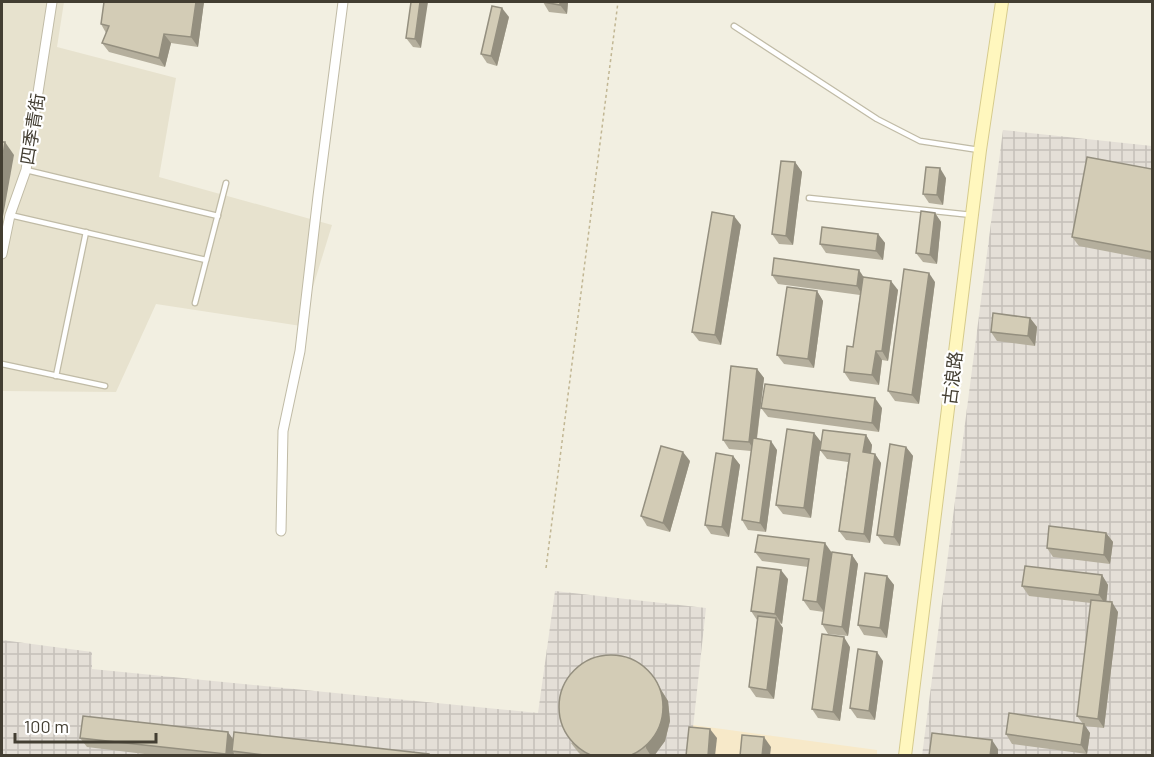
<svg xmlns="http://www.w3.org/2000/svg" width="1154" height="757" viewBox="0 0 1154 757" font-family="Barlow,'Noto Sans SC',sans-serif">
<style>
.residential{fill:#e7e2ce}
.commercial{fill:#f7e9c9}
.industrial{fill:url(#industrial-grid)}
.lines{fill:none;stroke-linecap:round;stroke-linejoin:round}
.service-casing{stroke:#c0bba6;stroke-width:7}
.minor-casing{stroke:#c0bba6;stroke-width:11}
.secondary-casing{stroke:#d6cb8c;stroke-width:14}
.path{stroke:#c1b693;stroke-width:1.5;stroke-dasharray:3 3;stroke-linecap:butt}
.service{stroke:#fff;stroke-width:4.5}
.minor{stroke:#fff;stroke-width:9}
.secondary{stroke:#fff7be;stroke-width:12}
.wall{fill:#b5af9d}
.shaded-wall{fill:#948f7f}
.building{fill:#d3ccb6;stroke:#948f7f;stroke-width:1.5}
.labels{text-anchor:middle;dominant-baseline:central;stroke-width:4.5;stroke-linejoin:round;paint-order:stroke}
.street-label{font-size:18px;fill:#433e32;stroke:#fff}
</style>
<defs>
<pattern id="industrial-grid" width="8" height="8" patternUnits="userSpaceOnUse" patternTransform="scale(1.5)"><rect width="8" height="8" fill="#e4dfd7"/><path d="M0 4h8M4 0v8" fill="none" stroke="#c5c0b9"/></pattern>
</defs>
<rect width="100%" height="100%" fill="#f2efe1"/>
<path class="residential" d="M 2,2 L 64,2 L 57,47 L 176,78 L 159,177 L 332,225 L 301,326 L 156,304 L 116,392 L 2,391 Z"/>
<path class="commercial" d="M 693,725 L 877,750 L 877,756 L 690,756 Z"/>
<g class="industrial">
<path d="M 1003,130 L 1152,146 L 1152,755 L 922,756 Z"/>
<path d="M 555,591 L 706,608 L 690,755 L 2,756 L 2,640 L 92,652 L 92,669 L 538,713 Z"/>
</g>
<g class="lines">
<g class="service-casing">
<g id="service">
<path d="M 734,26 L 877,119 L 920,141 L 979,150"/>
<path d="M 26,170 L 218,216"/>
<path d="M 809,198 L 972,215"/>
<path d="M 10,215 L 206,260"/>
<path d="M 195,303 L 226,183"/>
<path d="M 2,364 L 105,386"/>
<path d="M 56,376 L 86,232"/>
</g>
</g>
<g class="minor-casing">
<g id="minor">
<path d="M 2,254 L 10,215 L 26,170 L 52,2"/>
<path d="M 281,531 L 283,431 L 300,351 L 318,196 L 343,2"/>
</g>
</g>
<g class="secondary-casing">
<path id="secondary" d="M 905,756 L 980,150 L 1002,2"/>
</g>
<path class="path" d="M 546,568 L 618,2"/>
<use href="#service" class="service"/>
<use href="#minor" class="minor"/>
<use href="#secondary" class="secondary"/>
</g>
<g class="wall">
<path d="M 104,2 L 204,2 L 198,47 L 171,43 L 165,67 L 109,52 L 102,43 L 106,33 L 101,24 Z"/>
<path d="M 411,2 L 421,48 L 413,47 L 406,38 Z"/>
<path d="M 543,2 L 568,2 L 567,14 L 549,12 Z"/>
<path d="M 509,17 L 497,66 L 487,63 L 481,54 Z"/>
<path d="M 795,162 L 802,172 L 793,245 L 779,244 L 772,234 Z"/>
<path d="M 1152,169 L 1152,260 L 1079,246 L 1072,237 Z"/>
<path d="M 946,178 L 943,205 L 929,203 L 923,194 Z"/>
<path d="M 935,213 L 941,222 L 937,264 L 923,262 L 916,253 Z"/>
<path d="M 741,225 L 721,345 L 699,341 L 692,332 Z"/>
<path d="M 878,234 L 885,243 L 883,260 L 826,253 L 820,244 Z"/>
<path d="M 772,275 L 864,278 L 898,290 L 888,361 L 882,360 L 879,385 L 850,381 L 844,372 L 853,347 L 860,295 L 778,284 Z"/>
<path d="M 935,282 L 919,404 L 895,401 L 888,391 Z"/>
<path d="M 817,291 L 823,301 L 814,368 L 784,364 L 777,355 Z"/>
<path d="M 1030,318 L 1037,327 L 1035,346 L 997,341 L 991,332 Z"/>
<path d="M 757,369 L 764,378 L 757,439 L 777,450 L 766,532 L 748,530 L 742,520 L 751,451 L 729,449 L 723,440 Z"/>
<path d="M 761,408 L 882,408 L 879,432 L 768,417 Z"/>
<path d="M 814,433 L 821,442 L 811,518 L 783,514 L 776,505 Z"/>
<path d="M 866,435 L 872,445 L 871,453 L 875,454 L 881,463 L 870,543 L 846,540 L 839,531 L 848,462 L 827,459 L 820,450 Z"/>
<path d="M 906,447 L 913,456 L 900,546 L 884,544 L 877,535 Z"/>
<path d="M 733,456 L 740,465 L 729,537 L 711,534 L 705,525 Z"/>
<path d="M 690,461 L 670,532 L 647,526 L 641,516 Z"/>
<path d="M 1106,533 L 1113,542 L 1110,564 L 1053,557 L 1047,548 Z"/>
<path d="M 755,552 L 832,552 L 852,555 L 858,564 L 848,636 L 828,634 L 822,624 L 824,612 L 810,610 L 803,600 L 808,567 L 762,561 Z"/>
<path d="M 1102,575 L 1108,585 L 1106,602 L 1118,612 L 1104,728 L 1085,726 L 1090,733 L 1087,754 L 1012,744 L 1006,734 L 1083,724 L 1077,716 L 1091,603 L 1029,596 L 1022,586 Z"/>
<path d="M 887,576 L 894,585 L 887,638 L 864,635 L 858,625 Z"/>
<path d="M 788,579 L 782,624 L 779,623 L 783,628 L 774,699 L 756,697 L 749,687 L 757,620 L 751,611 Z"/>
<path d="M 850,647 L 840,721 L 818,718 L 812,709 Z"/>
<path d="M 883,661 L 875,720 L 857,718 L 850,708 Z"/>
<path d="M 657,683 L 668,701 L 670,721 L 665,741 L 654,756 L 582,756 L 578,752 L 571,743 Z"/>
<path d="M 80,738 L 233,739 L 430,756 L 235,756 L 234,753 L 233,756 L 161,756 L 87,747 Z"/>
</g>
<g class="shaded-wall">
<path d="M 196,2 L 204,2 L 198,47 L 191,37 Z"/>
<path d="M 420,2 L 428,2 L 421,48 L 415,39 Z"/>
<path d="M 560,2 L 568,2 L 567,14 L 560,5 Z"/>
<path d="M 502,8 L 509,17 L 497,66 L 491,56 Z"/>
<path d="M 164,34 L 171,43 L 165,67 L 159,58 Z"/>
<path d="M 5,142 L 14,155 L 2,222 L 2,162 Z"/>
<path d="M 795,162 L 802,172 L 793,245 L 786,236 Z"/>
<path d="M 940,168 L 946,178 L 943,205 L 937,195 Z"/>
<path d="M 935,213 L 941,222 L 937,264 L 930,255 Z"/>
<path d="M 734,216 L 741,225 L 721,345 L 715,335 Z"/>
<path d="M 878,234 L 885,243 L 883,260 L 876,251 Z"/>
<path d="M 859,270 L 865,279 L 863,296 L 857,286 Z"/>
<path d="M 929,273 L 935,282 L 919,404 L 912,395 Z"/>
<path d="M 891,281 L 898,290 L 888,361 L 882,351 Z"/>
<path d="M 817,291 L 823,301 L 814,368 L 808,359 Z"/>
<path d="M 1030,318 L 1037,327 L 1035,346 L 1028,336 Z"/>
<path d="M 876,351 L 882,360 L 879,385 L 872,375 Z"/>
<path d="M 757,369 L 764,378 L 755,452 L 749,442 Z"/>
<path d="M 875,398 L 882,408 L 879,432 L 872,423 Z"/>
<path d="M 814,433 L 821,442 L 811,518 L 804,508 Z"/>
<path d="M 866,435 L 872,445 L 870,461 L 863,452 Z"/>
<path d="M 771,441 L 777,450 L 766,532 L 760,523 Z"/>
<path d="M 906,447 L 913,456 L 900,546 L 894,537 Z"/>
<path d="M 683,452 L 690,461 L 670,532 L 663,523 Z"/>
<path d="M 875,454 L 881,463 L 870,543 L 864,534 Z"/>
<path d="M 733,456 L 740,465 L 729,537 L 722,527 Z"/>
<path d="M 1106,533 L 1113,542 L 1110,564 L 1104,555 Z"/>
<path d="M 825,543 L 832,553 L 824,612 L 817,602 Z"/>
<path d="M 852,555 L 858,564 L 848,636 L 842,627 Z"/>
<path d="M 781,570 L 788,579 L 782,624 L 775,614 Z"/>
<path d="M 1102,575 L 1108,585 L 1106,605 L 1099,595 Z"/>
<path d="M 887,576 L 894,585 L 887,638 L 880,628 Z"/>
<path d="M 1112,602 L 1118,612 L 1104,728 L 1098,719 Z"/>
<path d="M 776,618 L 783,628 L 774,699 L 767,690 Z"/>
<path d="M 844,637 L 850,647 L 840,721 L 833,712 Z"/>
<path d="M 877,652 L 883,661 L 875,720 L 869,711 Z"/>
<path d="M 651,674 L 668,701 L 670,721 L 665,741 L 654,756 L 651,756 L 646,748 Z"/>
<path d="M 1084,724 L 1090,733 L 1087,754 L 1081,745 Z"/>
<path d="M 710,729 L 717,738 L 715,756 L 708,756 Z"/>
<path d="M 228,732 L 235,742 L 232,751 L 234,753 L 233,756 L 227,756 L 226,754 Z"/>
<path d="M 764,737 L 771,747 L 770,756 L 762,756 Z"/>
<path d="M 992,740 L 998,749 L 998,756 L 990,756 Z"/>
</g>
<g class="building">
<path d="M 104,2 L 196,2 L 191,37 L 164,34 L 159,58 L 102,43 L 109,26 L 101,24 Z"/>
<path d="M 411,2 L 420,2 L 415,39 L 406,38 Z"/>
<path d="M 543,2 L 560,2 L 560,5 Z"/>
<path d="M 492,6 L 502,8 L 491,56 L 481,54 Z"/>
<path d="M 2,142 L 5,142 L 2,162 Z"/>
<path d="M 1087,157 L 1152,169 L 1152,252 L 1072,237 Z"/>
<path d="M 781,161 L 795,162 L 786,236 L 772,234 Z"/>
<path d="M 926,167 L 940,168 L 937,195 L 923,194 Z"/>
<path d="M 921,211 L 935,213 L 930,255 L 916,253 Z"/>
<path d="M 712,212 L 734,216 L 715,335 L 692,332 Z"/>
<path d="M 822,227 L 878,234 L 876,251 L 820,244 Z"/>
<path d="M 774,258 L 859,270 L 857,286 L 772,275 Z"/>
<path d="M 904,269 L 929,273 L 912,395 L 888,391 Z"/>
<path d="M 863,277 L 891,281 L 882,351 L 876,351 L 872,375 L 844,372 L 847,346 L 853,347 Z"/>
<path d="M 787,287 L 817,291 L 808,359 L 777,355 Z"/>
<path d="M 993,313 L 1030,318 L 1028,336 L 991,332 Z"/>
<path d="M 731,366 L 757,369 L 749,442 L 723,440 Z"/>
<path d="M 765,384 L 875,398 L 872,423 L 761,408 Z"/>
<path d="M 787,429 L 814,433 L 804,508 L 776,505 Z"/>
<path d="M 823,430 L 866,435 L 863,452 L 875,454 L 864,534 L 839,531 L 850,454 L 820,450 Z"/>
<path d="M 753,438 L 771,441 L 760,523 L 742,520 Z"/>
<path d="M 890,444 L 906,447 L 894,537 L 877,535 Z"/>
<path d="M 661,446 L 683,452 L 663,523 L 641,516 Z"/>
<path d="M 716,453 L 733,456 L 722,527 L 705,525 Z"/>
<path d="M 1049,526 L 1106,533 L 1104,555 L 1047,548 Z"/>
<path d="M 758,535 L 825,543 L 817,602 L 803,600 L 809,559 L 755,552 Z"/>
<path d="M 832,552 L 852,555 L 842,627 L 822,624 Z"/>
<path d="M 1025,566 L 1102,575 L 1099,595 L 1022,586 Z"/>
<path d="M 757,567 L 781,570 L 775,614 L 751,611 Z"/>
<path d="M 865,573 L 887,576 L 880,628 L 858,625 Z"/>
<path d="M 1091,600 L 1112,602 L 1098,719 L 1077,716 Z"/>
<path d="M 758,616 L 776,618 L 767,690 L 749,687 Z"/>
<path d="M 822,634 L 844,637 L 833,712 L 812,709 Z"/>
<path d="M 858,649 L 877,652 L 869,711 L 850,708 Z"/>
<circle cx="611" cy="707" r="52"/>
<path d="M 1009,713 L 1084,724 L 1081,745 L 1006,734 Z"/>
<path d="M 83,716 L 228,732 L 226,754 L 80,738 Z"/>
<path d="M 689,727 L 710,729 L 708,756 L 686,756 Z"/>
<path d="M 234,732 L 429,754 L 429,756 L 272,756 L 232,751 Z"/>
<path d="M 932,733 L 992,740 L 990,756 L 929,756 Z"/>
<path d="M 742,735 L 764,737 L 762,756 L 740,756 Z"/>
</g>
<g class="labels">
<g class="street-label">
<text transform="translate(32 129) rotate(-81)">四季青街</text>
<text transform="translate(952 378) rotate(-83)">古浪路</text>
</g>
</g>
<rect width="1154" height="757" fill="none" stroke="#433e32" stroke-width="6"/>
<path d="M15 733v9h141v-9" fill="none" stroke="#433e32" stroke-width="3"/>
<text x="24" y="733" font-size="18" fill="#433e32" stroke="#ffffff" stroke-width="4.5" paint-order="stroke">100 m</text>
</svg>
